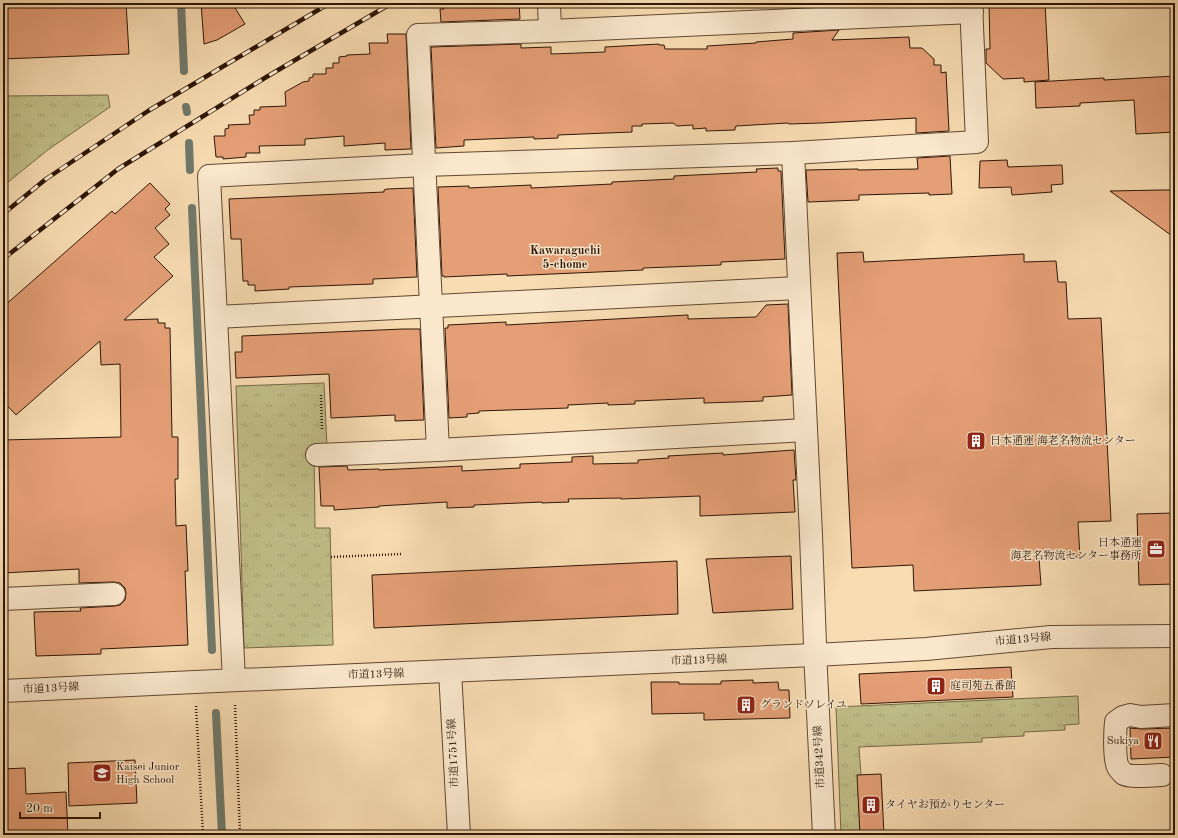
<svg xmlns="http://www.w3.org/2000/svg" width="1178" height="838" viewBox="0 0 1178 838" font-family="'Old Standard TT','Noto Serif JP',serif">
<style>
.grass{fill:url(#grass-tufts);stroke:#776a48}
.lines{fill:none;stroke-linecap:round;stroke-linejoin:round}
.stream{stroke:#70796b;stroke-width:8}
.building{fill:#e59f76;stroke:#2d1607}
.minor-casing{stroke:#604832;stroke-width:24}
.path{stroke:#2d1607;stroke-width:2.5;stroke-dasharray:1 2;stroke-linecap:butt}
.minor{stroke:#fae8cd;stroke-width:22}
.rail-casing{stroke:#2d1607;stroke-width:4.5}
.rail{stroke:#fae8cd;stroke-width:3;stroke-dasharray:9;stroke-linecap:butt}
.labels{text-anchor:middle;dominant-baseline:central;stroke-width:3;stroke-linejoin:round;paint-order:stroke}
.poi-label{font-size:11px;fill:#2d1607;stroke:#fae8cd;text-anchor:start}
.street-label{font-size:11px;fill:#2d1607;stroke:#fae8cd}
.neighbourhood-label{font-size:12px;font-weight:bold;fill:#2d1607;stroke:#fae8cd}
</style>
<defs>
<pattern id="grass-tufts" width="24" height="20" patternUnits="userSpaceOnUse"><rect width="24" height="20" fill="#c1bf89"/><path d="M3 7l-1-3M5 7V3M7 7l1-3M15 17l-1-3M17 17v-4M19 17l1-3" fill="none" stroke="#a6a375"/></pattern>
</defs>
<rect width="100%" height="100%" fill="#f8dcb2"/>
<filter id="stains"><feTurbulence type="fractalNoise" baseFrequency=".005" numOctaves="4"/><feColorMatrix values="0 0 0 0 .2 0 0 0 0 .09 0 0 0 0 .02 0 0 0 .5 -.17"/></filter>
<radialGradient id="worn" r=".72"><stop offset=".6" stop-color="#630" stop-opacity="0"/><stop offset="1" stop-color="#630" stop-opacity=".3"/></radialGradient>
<g class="grass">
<path d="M 108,95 L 110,107 L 49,149 L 3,186 L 3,96 Z"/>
<path d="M 324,383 L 327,447 L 314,448 L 315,528 L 330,528 L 333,645 L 244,648 L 236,386 Z"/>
<path d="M 1078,696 L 1079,724 L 1065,725 L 1065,730 L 1024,732 L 1024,736 L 982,738 L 982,742 L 859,747 L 861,775 L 860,835 L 841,835 L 836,707 Z"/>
</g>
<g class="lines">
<g class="stream">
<path d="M 181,3 L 184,71"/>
<path d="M 186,107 L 187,112"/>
<path d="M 189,143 L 190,170"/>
<path d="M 192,208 L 212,650"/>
<path d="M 216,713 L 222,835"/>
</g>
</g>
<g class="building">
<path d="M 3,3 L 126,3 L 129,54 L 3,59 Z"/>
<path d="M 201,3 L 232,3 L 245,24 L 217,40 L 204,44 Z"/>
<path d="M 444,3 L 519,3 L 520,19 L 441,22 L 440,9 L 444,9 Z"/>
<path d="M 793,3 L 860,3 L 858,5 L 793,8 Z"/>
<path d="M 989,3 L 1045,3 L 1049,80 L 1024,82 L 1024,78 L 1003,79 L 986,63 L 986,49 L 990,49 Z"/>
<path d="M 839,30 L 832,40 L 909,37 L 910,48 L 922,48 L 934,59 L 934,65 L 941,65 L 941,73 L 946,72 L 949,131 L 916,133 L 916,118 L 821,123 L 789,124 L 788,123 L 736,126 L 736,127 L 735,127 L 735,130 L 706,131 L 706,128 L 693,129 L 693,125 L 677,126 L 673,123 L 642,124 L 642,126 L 632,126 L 632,132 L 558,135 L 558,138 L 534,139 L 534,137 L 464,140 L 464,146 L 436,148 L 431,47 L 521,44 L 521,48 L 551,47 L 551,54 L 605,52 L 605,47 L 659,44 L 659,45 L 664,45 L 665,49 L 707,49 L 707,46 L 756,43 L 756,42 L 793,39 L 793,33 Z"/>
<path d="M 387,34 L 406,34 L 411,149 L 385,150 L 385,143 L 344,146 L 344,136 L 305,139 L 305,145 L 259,146 L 260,153 L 246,153 L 246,157 L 223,159 L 223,157 L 216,157 L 214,136 L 225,136 L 225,129 L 229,128 L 228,125 L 250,124 L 249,115 L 254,115 L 254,110 L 260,110 L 260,107 L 286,106 L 285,92 L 303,82 L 309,81 L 309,78 L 313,77 L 313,74 L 326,74 L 326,68 L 333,68 L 333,63 L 339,63 L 339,57 L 347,56 L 347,55 L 370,54 L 369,43 L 388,43 Z"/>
<path d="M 1175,76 L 1175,132 L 1136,134 L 1134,100 L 1080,103 L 1080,106 L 1036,108 L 1035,82 L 1104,78 L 1104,80 Z"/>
<path d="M 950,156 L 952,194 L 929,195 L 929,193 L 859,195 L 859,200 L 808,202 L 806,170 L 858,169 L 858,170 L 918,169 L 917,158 Z"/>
<path d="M 1007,160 L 1008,167 L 1062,165 L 1063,184 L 1051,185 L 1052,192 L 1012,195 L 1011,187 L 979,188 L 980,161 Z"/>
<path d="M 778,168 L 778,171 L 781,171 L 785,259 L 721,262 L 721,265 L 643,268 L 643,270 L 507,276 L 507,274 L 444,277 L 444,276 L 442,276 L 438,187 L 469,186 L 469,188 L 531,185 L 531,188 L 612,184 L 612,182 L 674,179 L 674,176 L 757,172 L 756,169 Z"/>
<path d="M 150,183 L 170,204 L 165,209 L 170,215 L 155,228 L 169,244 L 154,257 L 173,276 L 124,320 L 158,319 L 158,323 L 165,323 L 165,328 L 170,328 L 172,437 L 178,437 L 178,479 L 175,479 L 176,526 L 186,525 L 188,571 L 185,571 L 188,645 L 101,649 L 101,654 L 36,656 L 34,612 L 81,611 L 80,608 L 115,606 L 120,605 L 125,600 L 126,593 L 125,588 L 120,583 L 114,582 L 79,583 L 79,569 L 3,573 L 3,440 L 121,437 L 120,364 L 101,365 L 100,341 L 16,415 L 3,401 L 3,307 L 112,211 L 115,214 Z"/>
<path d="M 413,188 L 417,277 L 373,279 L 373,284 L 289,287 L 289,289 L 255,291 L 255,285 L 248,285 L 248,281 L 243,281 L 241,239 L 231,239 L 229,199 L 384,192 L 384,190 L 387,189 Z"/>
<path d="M 1161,190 L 1175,190 L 1175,238 L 1110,191 Z"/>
<path d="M 863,252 L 864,262 L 1024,254 L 1024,262 L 1056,261 L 1058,282 L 1066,282 L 1068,319 L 1101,318 L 1111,521 L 1078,522 L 1080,557 L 1039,558 L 1041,585 L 914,591 L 913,565 L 852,568 L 837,253 Z"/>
<path d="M 788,304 L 792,395 L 763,397 L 763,401 L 736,402 L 704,403 L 704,398 L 635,401 L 635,404 L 608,405 L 608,403 L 568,405 L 568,408 L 479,411 L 479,413 L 467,414 L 467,417 L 449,418 L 445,328 L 448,328 L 448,325 L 506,322 L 506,325 L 688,315 L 688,319 L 756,317 L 766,305 Z"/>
<path d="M 403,329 L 420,329 L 424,420 L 395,421 L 395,415 L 331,418 L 329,374 L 236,378 L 235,352 L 242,352 L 242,336 Z"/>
<path d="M 794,450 L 796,480 L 793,480 L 795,512 L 700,516 L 700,496 L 621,499 L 621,498 L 568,499 L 569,502 L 542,503 L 542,502 L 474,505 L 474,507 L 447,508 L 447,502 L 379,506 L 379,507 L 334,510 L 334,506 L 321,506 L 319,467 L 347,466 L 348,470 L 379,469 L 379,470 L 462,466 L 462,471 L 520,468 L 520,464 L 572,462 L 572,457 L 593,456 L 593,464 L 638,463 L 638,460 L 669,458 L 668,456 L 723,453 L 723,455 Z"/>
<path d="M 1173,513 L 1175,584 L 1139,585 L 1137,514 Z"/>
<path d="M 791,556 L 793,609 L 713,613 L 706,559 Z"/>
<path d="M 677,561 L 678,614 L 374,628 L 372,575 Z"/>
<path d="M 1011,667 L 1013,697 L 861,704 L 859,674 Z"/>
<path d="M 753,680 L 753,683 L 778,682 L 779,690 L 789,690 L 790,718 L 704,720 L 704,713 L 652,714 L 651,682 L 679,682 L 679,684 L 721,684 L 721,681 Z"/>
<path d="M 1130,728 L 1142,729 L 1175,728 L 1175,757 L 1131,759 Z"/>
<path d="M 135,760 L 137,803 L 69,806 L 68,763 Z"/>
<path d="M 25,768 L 26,794 L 66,792 L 68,835 L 3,835 L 3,769 Z"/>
<path d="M 881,774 L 884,835 L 860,835 L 857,775 Z"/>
</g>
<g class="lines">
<g class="minor-casing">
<g id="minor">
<path d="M 549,3 L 550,31"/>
<path d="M 793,153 L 811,535 L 816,672 L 824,835"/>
<path d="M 216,317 L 799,288"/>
<path d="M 438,450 L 418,35 L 550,31 L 972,12"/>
<path d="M 317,455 L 438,450 L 806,430"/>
<path d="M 3,599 L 114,594"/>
<path d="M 450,671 L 459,835"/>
<path d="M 234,680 L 209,176 L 424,165 L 793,153 L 977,142 L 971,3"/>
<path d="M 3,691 L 195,682 L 815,655 L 926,649 L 1051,637 L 1175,636"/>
<path d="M 1162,775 C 1153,775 1132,778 1124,774 C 1122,772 1119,769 1118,767 C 1114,759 1115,731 1116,722 L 1123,717 L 1130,715 L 1141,717 L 1175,715"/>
</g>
</g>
<g class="path">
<path d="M 321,395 L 322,431"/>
<path d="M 331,557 L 401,554"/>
<path d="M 235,705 L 240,835"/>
<path d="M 196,706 L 203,835"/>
</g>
<use href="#minor" class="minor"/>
<g class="rail-casing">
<g id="rail">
<path d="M 3,214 L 46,179 L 148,111 L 330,3"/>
<path d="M 3,259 L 118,169 L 268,76 L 392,3"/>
</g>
</g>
<use href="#rail" class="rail"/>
</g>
<defs>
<g id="building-square" transform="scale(1)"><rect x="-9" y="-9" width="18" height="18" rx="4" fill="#8f2418" stroke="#fae8cd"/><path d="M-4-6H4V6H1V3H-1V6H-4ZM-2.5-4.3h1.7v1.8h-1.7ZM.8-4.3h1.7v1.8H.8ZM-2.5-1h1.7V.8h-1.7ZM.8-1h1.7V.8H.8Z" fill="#fff"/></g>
<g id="office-square" transform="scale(1)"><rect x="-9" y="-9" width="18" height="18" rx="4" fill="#8f2418" stroke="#fae8cd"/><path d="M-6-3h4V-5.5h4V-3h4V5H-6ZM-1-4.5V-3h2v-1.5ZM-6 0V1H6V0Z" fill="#fff"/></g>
<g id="restaurant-square" transform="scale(1)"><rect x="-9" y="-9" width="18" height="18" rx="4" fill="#8f2418" stroke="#fae8cd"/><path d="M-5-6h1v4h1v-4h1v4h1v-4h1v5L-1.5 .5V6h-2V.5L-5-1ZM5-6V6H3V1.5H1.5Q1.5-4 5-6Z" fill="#fff"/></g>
<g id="school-square" transform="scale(1)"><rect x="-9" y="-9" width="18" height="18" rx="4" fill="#8f2418" stroke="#fae8cd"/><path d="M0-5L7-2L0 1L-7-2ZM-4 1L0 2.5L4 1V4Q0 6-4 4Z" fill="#fff"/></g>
</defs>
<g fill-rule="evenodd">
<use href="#building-square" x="976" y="441"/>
<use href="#office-square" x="1156" y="549"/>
<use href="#building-square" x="936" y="686"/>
<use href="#building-square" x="746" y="705"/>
<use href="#restaurant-square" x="1153" y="741"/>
<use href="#school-square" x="102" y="773"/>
<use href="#building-square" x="871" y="805"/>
</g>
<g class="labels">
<g class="poi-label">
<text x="990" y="441">日本通運 海老名物流センター</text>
<text x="1142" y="543" text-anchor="end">日本通運<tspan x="1142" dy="13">海老名物流センター事務所</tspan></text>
<text x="950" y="686">庭司苑五番館</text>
<text x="760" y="705">グランドソレイユ</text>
<text x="1139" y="741" text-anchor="end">Sukiya</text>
<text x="116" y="767">Kaisei Junior<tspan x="116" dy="13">High School</tspan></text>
<text x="885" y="805">タイヤお預かりセンター</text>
</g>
<g class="street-label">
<text transform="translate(1023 640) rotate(-5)">市道13号線</text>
<text transform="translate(699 661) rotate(-2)">市道13号線</text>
<text transform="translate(376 675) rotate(-2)">市道13号線</text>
<text transform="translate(51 689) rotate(-3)">市道13号線</text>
<text transform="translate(454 753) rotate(-93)">市道1751号線</text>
<text transform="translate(820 757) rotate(-93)">市道342号線</text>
</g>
<g class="neighbourhood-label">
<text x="565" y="251">Kawaraguchi<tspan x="565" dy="14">5-chome</tspan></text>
</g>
</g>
<rect width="1178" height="838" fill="none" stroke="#f8dcb2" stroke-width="16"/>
<rect x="4" y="4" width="1170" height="830" fill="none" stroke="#2d1607" stroke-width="2"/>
<rect x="8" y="8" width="1162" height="822" fill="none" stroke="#2d1607"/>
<path d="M20 812v6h80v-6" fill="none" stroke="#2d1607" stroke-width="2"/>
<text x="26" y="812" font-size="12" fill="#2d1607" stroke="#fae8cd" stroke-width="3" paint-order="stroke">20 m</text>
<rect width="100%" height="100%" filter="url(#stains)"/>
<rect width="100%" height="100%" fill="url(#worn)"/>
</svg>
